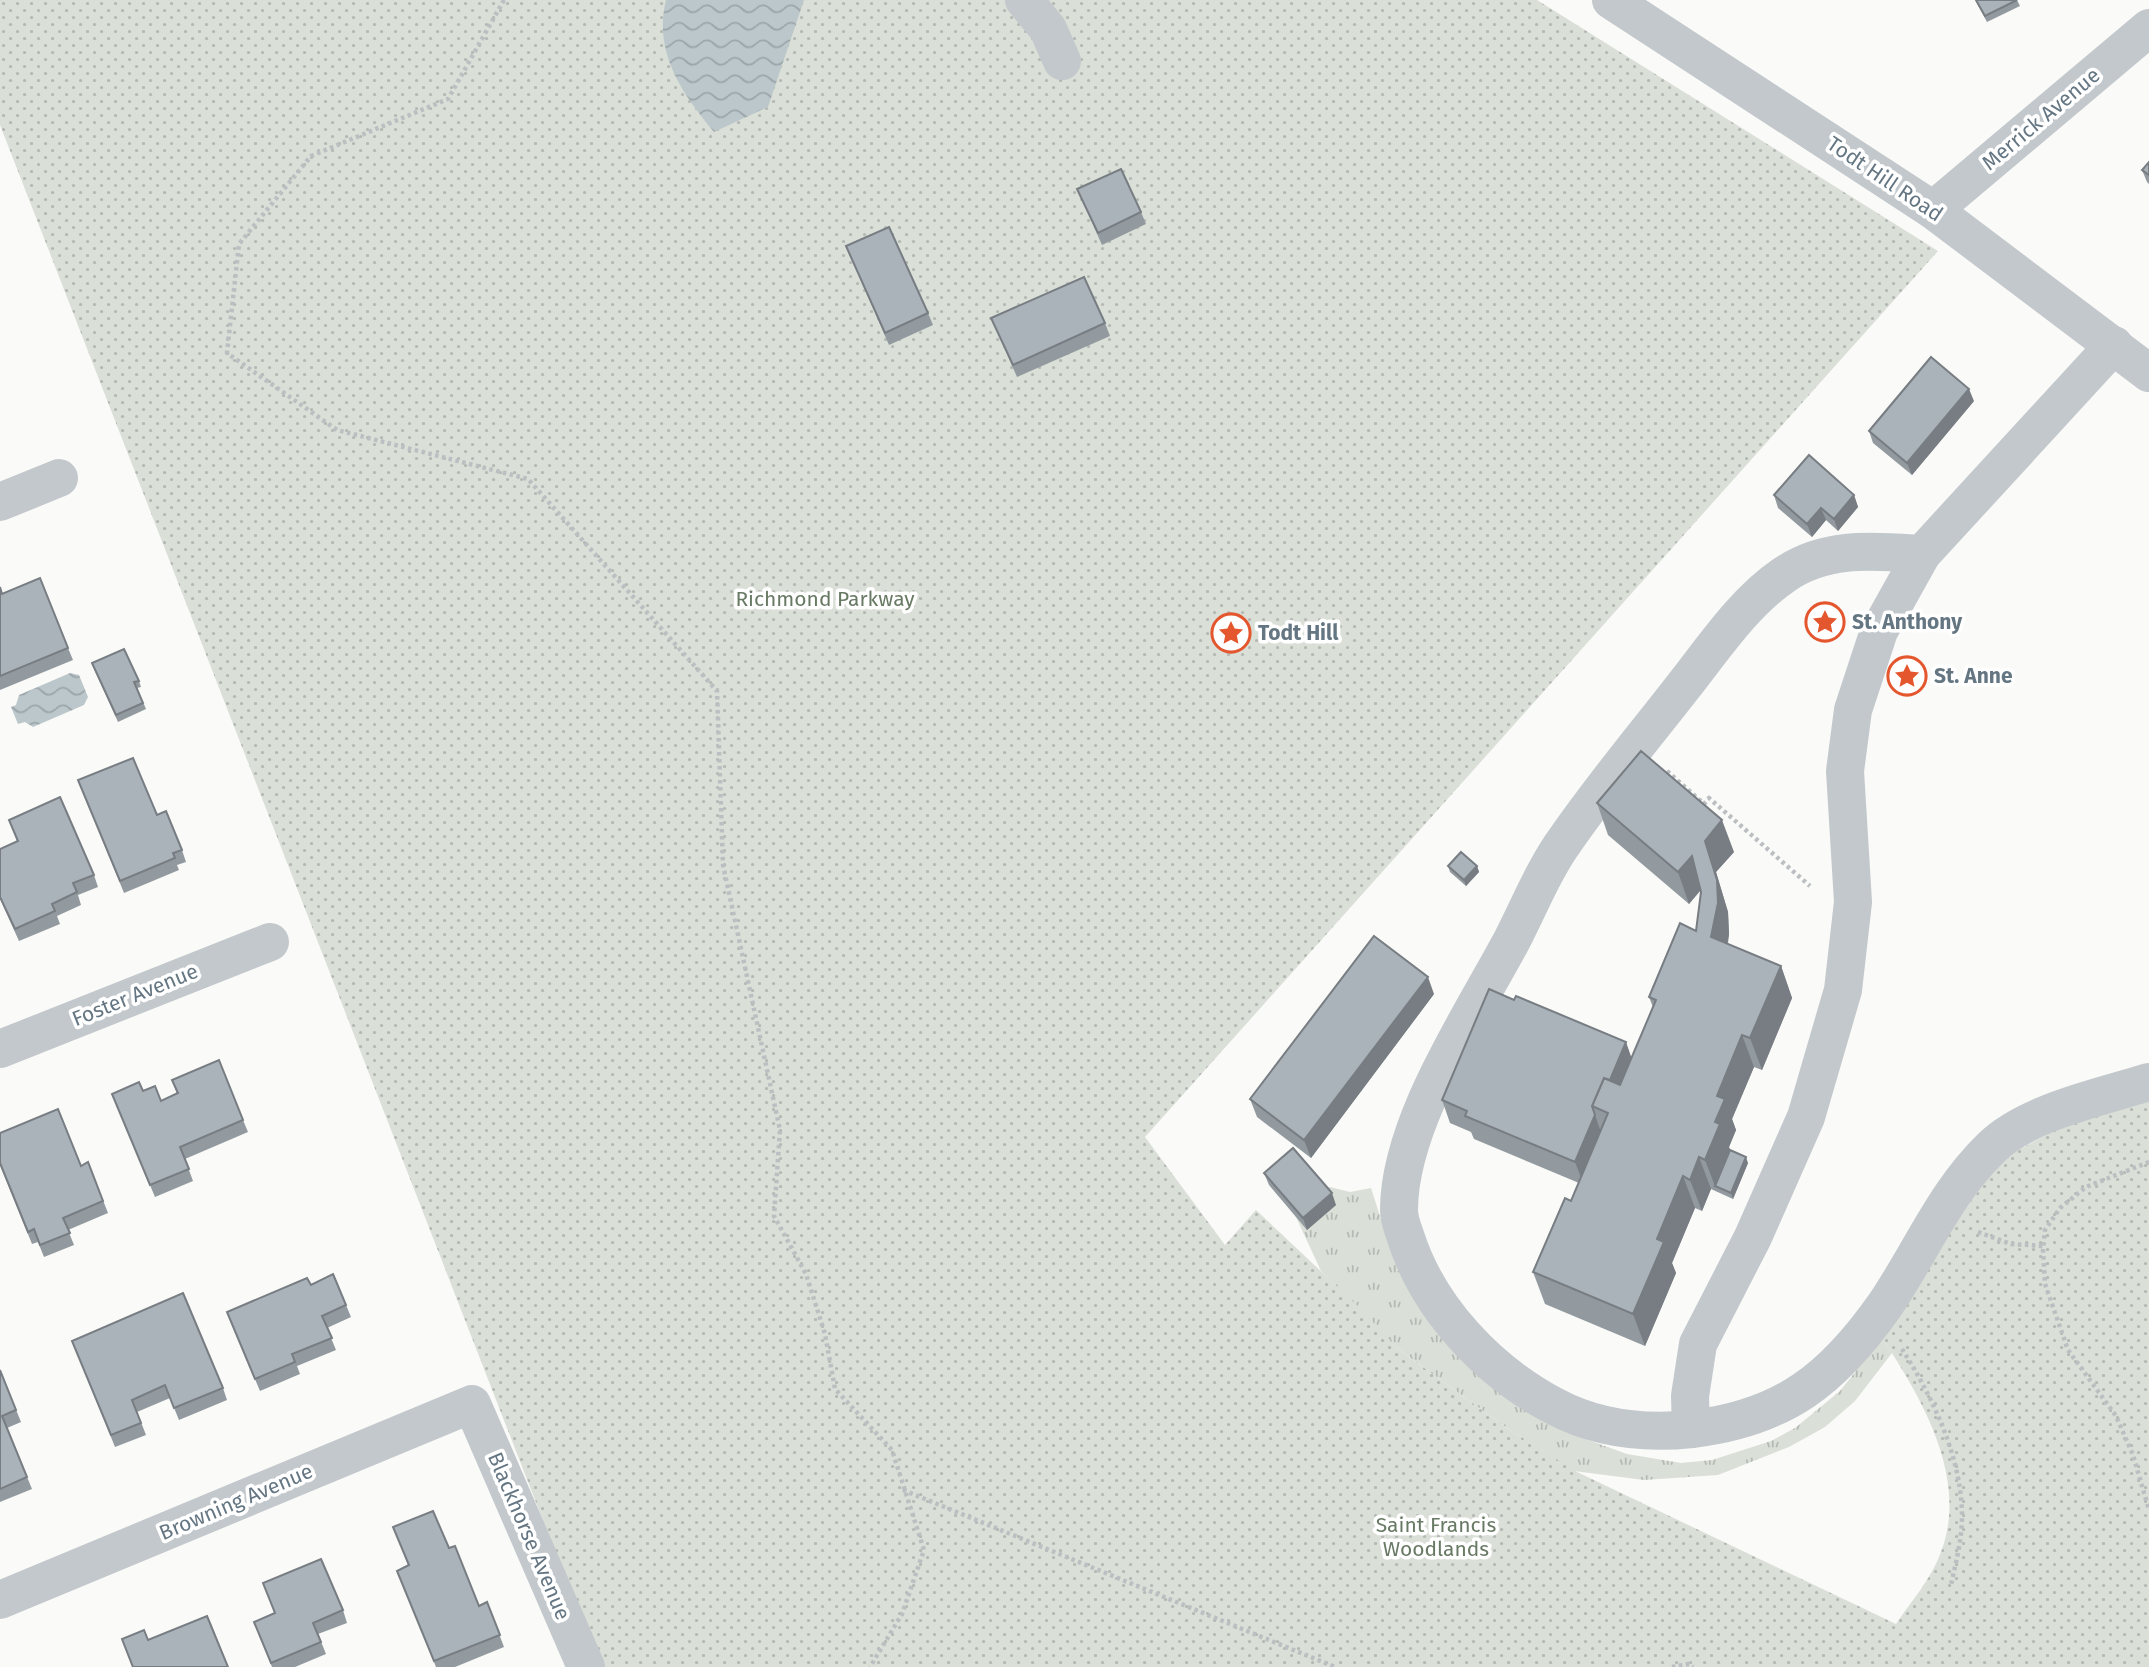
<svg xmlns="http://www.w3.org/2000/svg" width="2149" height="1667" viewBox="0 0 2149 1667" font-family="'Fira Sans',sans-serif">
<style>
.grass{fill:url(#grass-tufts)}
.park{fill:url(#park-dots)}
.water{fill:url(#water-waves)}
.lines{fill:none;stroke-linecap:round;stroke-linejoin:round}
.path{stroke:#bbbfc2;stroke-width:4.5;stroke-dasharray:3.5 3.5;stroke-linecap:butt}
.minor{stroke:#c3c8cc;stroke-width:38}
.wall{fill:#929a9f}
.shaded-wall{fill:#777d82}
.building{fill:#aab3b9;stroke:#777d82;stroke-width:2}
.labels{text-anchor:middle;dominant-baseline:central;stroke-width:7;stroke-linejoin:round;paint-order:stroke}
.street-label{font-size:21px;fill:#657683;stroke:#fff}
.park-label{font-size:21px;fill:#687a64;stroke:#fff}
.poi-label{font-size:21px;font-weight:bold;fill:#657683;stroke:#fff;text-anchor:start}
</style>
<defs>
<pattern id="grass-tufts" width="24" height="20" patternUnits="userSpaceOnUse" patternTransform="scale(1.75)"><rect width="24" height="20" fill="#dadfd7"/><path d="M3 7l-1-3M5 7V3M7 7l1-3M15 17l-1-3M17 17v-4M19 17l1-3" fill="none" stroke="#b4b9b4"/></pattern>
<pattern id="park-dots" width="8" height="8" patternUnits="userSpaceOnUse" patternTransform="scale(1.75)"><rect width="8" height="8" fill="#dadfd7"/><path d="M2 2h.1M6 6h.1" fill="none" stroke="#b4b9b4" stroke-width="1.8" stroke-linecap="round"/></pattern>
<pattern id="water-waves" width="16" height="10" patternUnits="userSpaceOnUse" patternTransform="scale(1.75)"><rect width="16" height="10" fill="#bbc7cb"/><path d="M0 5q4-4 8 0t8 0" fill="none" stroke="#9ca6aa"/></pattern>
</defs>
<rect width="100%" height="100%" fill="#fafaf8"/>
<path class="grass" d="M 1330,1187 L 1350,1192 L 1371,1188 L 1388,1241 L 1566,1432 L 1627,1454 L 1681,1463 L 1712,1460 L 1771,1441 L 1795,1428 L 1840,1391 L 1882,1338 L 1892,1353 L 1855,1401 L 1825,1427 L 1789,1447 L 1718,1475 L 1644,1480 L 1574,1471 L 1501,1424 L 1397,1348 L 1321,1271 L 1295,1215 L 1307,1229 L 1324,1190 Z"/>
<path class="park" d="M 0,0 L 1537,0 L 1938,251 L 1145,1137 L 1225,1245 L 1256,1210 L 1361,1309 L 1397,1348 L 1501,1424 L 1575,1471 L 1896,1624 C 1911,1601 1931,1580 1941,1552 C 1969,1479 1922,1398 1882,1338 L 1943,1239 L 2002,1159 L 2053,1131 L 2149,1098 L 2149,1667 L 600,1667 L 0,125 Z"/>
<g class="water">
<path d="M 666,0 L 804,0 L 768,107 L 714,132 C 682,94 653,52 666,0 Z"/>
<path d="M 70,673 L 79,675 L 88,697 L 84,705 L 33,727 L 25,722 L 18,724 L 11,707 L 16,705 L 19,695 Z"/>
</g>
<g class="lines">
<g class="path">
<path d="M 504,0 L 448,99 L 311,156 L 239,244 L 227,353 L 337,430 L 528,479 L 717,691 L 723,865 L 780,1130 L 774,1216 L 806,1274 L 825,1334 L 835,1389 L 892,1450 L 924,1550 L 902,1614 L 870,1667"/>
<path d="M 1667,771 L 1704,804 L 1709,798 L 1810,886"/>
<path d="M 2149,1162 L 2086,1187 L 2060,1208 L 2045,1230 L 2043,1250 L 2045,1284 L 2068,1350 L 2116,1416 L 2133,1455 L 2149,1510"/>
<path d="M 1978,1232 L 2011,1244 L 2043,1246"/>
<path d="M 1902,1349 C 1932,1396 1962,1458 1962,1516 C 1962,1539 1956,1562 1951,1585"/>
<path d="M 903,1490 L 1335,1667"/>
<path d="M 1672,1667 L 1689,1664 L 1693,1667"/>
</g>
<g class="minor">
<path d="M 1024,0 L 1048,29 L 1062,61"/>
<path d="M 1611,0 L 1933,210 L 2149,373"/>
<path d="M 1933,210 L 2149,28"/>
<path d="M 0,502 L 59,478"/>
<path d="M 1922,554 C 1873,551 1826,546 1784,575 C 1743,603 1713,649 1682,688 C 1643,738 1602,787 1566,839 C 1544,869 1529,907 1512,940 C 1471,1017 1399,1123 1399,1210 C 1399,1220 1403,1229 1406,1238 C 1429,1309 1488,1371 1554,1406 C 1597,1429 1644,1434 1692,1429 C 1784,1418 1833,1379 1885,1305 C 1921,1252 1945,1192 1992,1147 C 2028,1112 2101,1097 2149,1082"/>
<path d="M 0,1049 L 270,942"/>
<path d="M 1691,1429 L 1690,1396 L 1698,1344 L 1753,1237 L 1806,1117 L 1843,990 L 1853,902 L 1845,771 L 1853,710 L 1879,631 L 1922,554 L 2114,345"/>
<path d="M 0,1600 L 472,1404 L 586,1667"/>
</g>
</g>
<g class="wall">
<path d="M 1975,0 L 2017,0 L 2020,6 L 1987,22 Z"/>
<path d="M 2149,162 L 2149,184 L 2147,182 L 2142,170 Z"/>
<path d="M 1077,189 L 1141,212 L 1146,224 L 1102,245 Z"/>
<path d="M 846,246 L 928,313 L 933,325 L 889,345 Z"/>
<path d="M 991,318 L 1105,323 L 1110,336 L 1017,377 Z"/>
<path d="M 1974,401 L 1912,475 L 1873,443 L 1869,431 Z"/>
<path d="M 1774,495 L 1854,495 L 1858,507 L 1838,531 L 1826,520 L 1812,537 L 1778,508 Z"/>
<path d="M 0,587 L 2,594 L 68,648 L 73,660 L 0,690 Z"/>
<path d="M 94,669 L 139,681 L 141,687 L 137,688 L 146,709 L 118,722 Z"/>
<path d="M 78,780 L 182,850 L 186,862 L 177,865 L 179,870 L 124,893 Z"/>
<path d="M 1597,803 L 1734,852 L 1716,872 L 1728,912 L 1729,934 L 1728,944 L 1781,966 L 1792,998 L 1762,1070 L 1754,1067 L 1732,1119 L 1736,1130 L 1729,1147 L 1730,1150 L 1748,1163 L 1733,1199 L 1711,1189 L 1702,1211 L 1695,1208 L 1672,1263 L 1676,1273 L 1645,1346 L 1545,1304 L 1533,1272 L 1571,1201 L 1579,1183 L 1474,1139 L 1471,1132 L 1450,1123 L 1442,1100 L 1631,1058 L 1653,1007 L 1649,997 L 1696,931 L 1701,892 L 1701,890 L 1689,904 L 1608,835 Z"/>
<path d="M 9,820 L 94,875 L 98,887 L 78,895 L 81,905 L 57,916 L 60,924 L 19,941 L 0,899 L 0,849 L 17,841 Z"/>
<path d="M 1448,866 L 1477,866 L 1479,872 L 1466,886 L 1450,872 Z"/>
<path d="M 1434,994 L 1311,1158 L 1257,1117 L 1250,1099 Z"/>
<path d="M 172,1080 L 243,1120 L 248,1132 L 185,1159 L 193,1181 L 155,1197 L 112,1094 L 143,1091 L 161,1101 L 177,1094 Z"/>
<path d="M 88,1162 L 108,1213 L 68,1230 L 74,1245 L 44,1257 L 38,1242 L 32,1244 L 0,1165 L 81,1166 Z"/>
<path d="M 1264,1173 L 1336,1205 L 1307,1230 L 1269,1185 Z"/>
<path d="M 311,1285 L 346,1305 L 351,1317 L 327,1328 L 336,1350 L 297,1366 L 300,1374 L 260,1391 L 227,1312 Z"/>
<path d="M 77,1353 L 223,1388 L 227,1400 L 179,1420 L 170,1398 L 137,1412 L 146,1435 L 115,1447 Z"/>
<path d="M 0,1370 L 21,1422 L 7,1428 L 32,1489 L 0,1502 Z"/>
<path d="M 393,1527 L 449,1548 L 479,1606 L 487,1602 L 504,1647 L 455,1667 L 436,1667 L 402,1583 L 408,1565 Z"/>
<path d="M 343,1610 L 347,1623 L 318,1634 L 326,1654 L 295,1667 L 272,1667 L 254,1622 L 275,1613 Z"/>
</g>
<g class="shaded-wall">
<path d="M 1969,389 L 1974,401 L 1912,475 L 1907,463 Z"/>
<path d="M 1854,495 L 1858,507 L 1838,531 L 1834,519 Z"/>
<path d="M 1821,508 L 1826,520 L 1812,537 L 1807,524 Z"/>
<path d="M 1722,820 L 1734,852 L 1716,872 L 1728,912 L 1729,934 L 1723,969 L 1711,937 L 1705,841 Z"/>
<path d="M 1692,856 L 1703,887 L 1689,904 L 1678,872 Z"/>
<path d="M 1477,866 L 1479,872 L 1466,886 L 1464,880 Z"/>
<path d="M 1781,966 L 1792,998 L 1762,1070 L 1750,1038 Z"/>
<path d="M 1428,977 L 1434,994 L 1311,1158 L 1304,1140 Z"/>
<path d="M 1742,1035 L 1754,1067 L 1732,1119 L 1736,1130 L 1729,1147 L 1732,1156 L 1715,1186 L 1705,1160 L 1717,1096 Z"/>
<path d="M 1626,1042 L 1634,1065 L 1608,1113 L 1598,1109 Z"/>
<path d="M 1595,1115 L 1603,1138 L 1584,1185 L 1575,1162 Z"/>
<path d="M 1699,1157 L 1711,1189 L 1702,1211 L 1690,1180 Z"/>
<path d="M 1746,1157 L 1748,1163 L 1733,1199 L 1731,1193 Z"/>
<path d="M 1683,1176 L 1695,1208 L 1672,1263 L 1676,1273 L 1645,1346 L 1633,1314 L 1657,1239 Z"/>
<path d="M 1332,1193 L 1336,1205 L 1307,1230 L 1303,1218 Z"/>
</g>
<g class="building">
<path d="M 1976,0 L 2017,0 L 1985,16 Z"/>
<path d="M 2149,162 L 2149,175 L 2142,170 Z"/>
<path d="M 1121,169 L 1141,212 L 1098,233 L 1077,189 Z"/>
<path d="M 889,227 L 928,313 L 885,333 L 846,246 Z"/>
<path d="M 1084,277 L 1105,323 L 1013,365 L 991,318 Z"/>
<path d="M 1931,357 L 1969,389 L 1907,463 L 1869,431 Z"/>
<path d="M 1809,455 L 1854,495 L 1834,519 L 1821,508 L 1807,524 L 1774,495 Z"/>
<path d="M 40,578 L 68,648 L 0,676 L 0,587 L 2,594 Z"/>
<path d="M 124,649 L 139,681 L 134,682 L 143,703 L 116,715 L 92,663 Z"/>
<path d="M 1641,751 L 1722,820 L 1705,841 L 1717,880 L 1718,903 L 1711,937 L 1781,966 L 1750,1038 L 1742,1035 L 1717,1096 L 1725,1099 L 1715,1122 L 1720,1124 L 1705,1160 L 1699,1157 L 1690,1180 L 1683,1176 L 1657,1239 L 1664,1242 L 1633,1314 L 1533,1272 L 1565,1198 L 1571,1201 L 1608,1113 L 1592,1106 L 1604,1078 L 1620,1085 L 1656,1000 L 1649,997 L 1680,923 L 1696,931 L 1701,892 L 1692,856 L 1678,872 L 1597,803 Z"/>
<path d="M 133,758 L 157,815 L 166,811 L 182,850 L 173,853 L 175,858 L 120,881 L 78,780 Z"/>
<path d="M 60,797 L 94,875 L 73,883 L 77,892 L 52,904 L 55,911 L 15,929 L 0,897 L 0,849 L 18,841 L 9,820 Z"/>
<path d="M 1461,852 L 1477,866 L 1464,880 L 1448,866 Z"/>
<path d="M 1374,936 L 1428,977 L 1304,1140 L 1250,1099 Z"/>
<path d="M 1489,989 L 1514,1000 L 1516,996 L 1626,1042 L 1610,1080 L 1604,1078 L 1592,1106 L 1595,1115 L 1575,1162 L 1465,1116 L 1467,1111 L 1442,1100 Z"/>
<path d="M 219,1060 L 243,1120 L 180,1147 L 189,1169 L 150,1185 L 112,1094 L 139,1082 L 143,1091 L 155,1086 L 161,1101 L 178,1093 L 172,1080 Z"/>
<path d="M 58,1109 L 81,1166 L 88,1162 L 103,1201 L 63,1218 L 70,1233 L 40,1245 L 34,1229 L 28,1232 L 0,1163 L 0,1133 Z"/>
<path d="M 1293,1148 L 1332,1193 L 1303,1218 L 1264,1173 Z"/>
<path d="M 1730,1150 L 1746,1157 L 1731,1193 L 1715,1186 Z"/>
<path d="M 333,1274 L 346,1305 L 322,1316 L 332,1338 L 292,1354 L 295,1362 L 255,1379 L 227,1312 L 307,1278 L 311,1285 Z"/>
<path d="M 183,1293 L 223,1388 L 174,1408 L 165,1385 L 132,1400 L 141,1423 L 111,1435 L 72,1341 Z"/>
<path d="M 0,1370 L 16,1410 L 2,1416 L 27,1477 L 0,1489 Z"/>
<path d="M 433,1511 L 449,1548 L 455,1546 L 479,1606 L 487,1602 L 500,1635 L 434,1661 L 397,1571 L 409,1565 L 393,1527 Z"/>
<path d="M 321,1559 L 343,1610 L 313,1623 L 321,1642 L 271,1663 L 254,1622 L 275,1613 L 263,1583 Z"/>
<path d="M 207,1616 L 228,1667 L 133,1667 L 122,1639 L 144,1630 L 148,1640 Z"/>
</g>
<defs>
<g id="sight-ring" transform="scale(2.0125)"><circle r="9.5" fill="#fff" stroke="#e4572e" stroke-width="1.5"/><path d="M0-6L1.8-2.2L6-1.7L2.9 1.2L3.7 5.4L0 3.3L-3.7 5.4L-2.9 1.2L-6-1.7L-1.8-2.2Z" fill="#e4572e"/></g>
</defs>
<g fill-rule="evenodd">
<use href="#sight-ring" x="1825" y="622"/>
<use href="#sight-ring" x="1231" y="633"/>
<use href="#sight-ring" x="1907" y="676"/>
</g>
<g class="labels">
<g class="street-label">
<text transform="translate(2041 119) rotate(-40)">Merrick Avenue</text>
<text transform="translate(1885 179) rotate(34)">Todt Hill Road</text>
<text transform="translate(135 995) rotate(-22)">Foster Avenue</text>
<text transform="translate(236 1502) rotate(-23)">Browning Avenue</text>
<text transform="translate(529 1536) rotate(67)">Blackhorse Avenue</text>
</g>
<g class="park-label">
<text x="825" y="599">Richmond Parkway</text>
<text x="1436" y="1525">Saint Francis<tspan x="1436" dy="24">Woodlands</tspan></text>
</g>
<g class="poi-label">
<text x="1852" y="622">St. Anthony</text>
<text x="1258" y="633">Todt Hill</text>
<text x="1934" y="676">St. Anne</text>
</g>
</g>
</svg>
